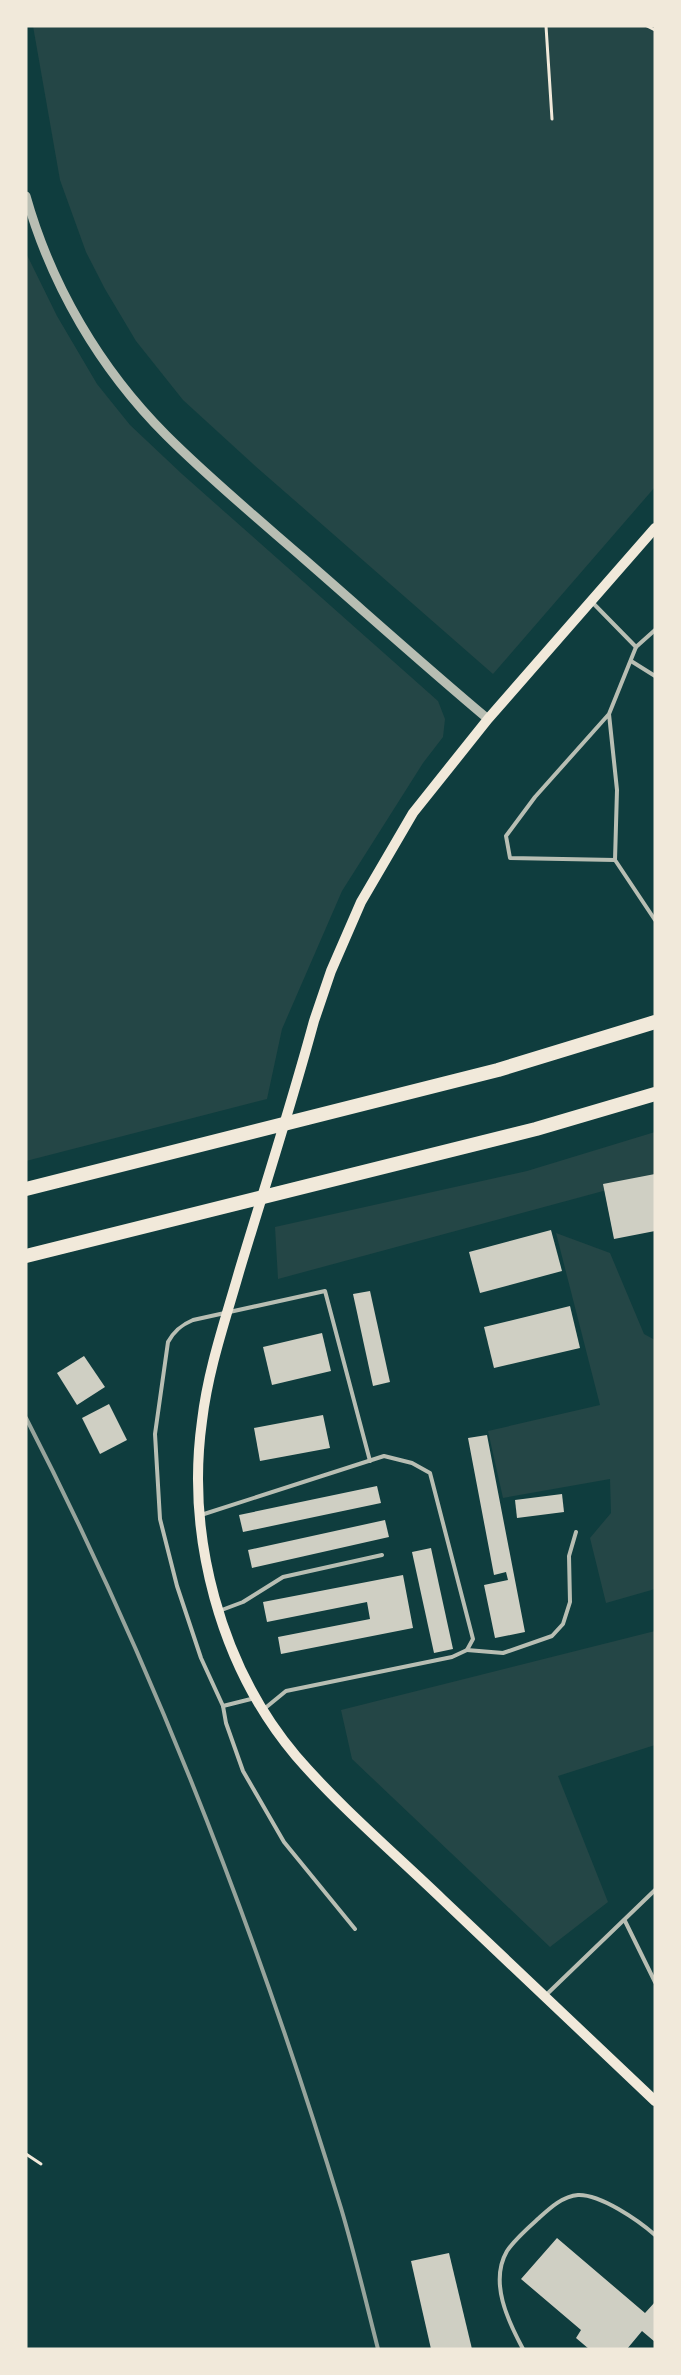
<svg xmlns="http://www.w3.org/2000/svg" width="681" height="2375" viewBox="0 0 681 2375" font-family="Poppins,sans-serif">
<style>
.green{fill:#244646}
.building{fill:#cfcfc3}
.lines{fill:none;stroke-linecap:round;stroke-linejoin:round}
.path{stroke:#f1e9da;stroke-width:3}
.service{stroke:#b8beb3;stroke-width:4}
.tertiary{stroke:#b8beb3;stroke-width:9}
.secondary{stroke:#f1e9da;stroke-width:10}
.motorway{stroke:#f1e9da;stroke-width:14}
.rail{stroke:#97a49c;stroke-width:4}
</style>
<rect width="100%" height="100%" fill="#0f3d3e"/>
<g class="green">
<path d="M 33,26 L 655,26 L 655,487 L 493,674 L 253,464 L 183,400 L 136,341 L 105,289 L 86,252 L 60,180 Z"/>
<path d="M 26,253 L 57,316 L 97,384 L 130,425 L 182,474 L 438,701 L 445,719 L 443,737 L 423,763 L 342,891 L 282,1029 L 267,1099 L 26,1161 Z"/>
<path d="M 655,1132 L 655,1177 L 278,1279 L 275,1227 L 527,1171 Z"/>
<path d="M 556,1233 L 610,1253 L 644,1334 L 655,1340 L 655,1589 L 606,1603 L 590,1538 L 611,1513 L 610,1479 L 503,1498 L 488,1431 L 600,1405 Z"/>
<path d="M 655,1631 L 655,1745 L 558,1776 L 608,1902 L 550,1947 L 352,1759 L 341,1710 Z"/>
</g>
<g class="building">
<path d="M 655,1174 L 655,1231 L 614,1239 L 603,1184 Z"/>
<path d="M 551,1230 L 562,1271 L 480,1293 L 469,1252 Z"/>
<path d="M 370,1291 L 390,1382 L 373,1386 L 353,1294 Z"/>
<path d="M 570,1306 L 580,1348 L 494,1368 L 484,1327 Z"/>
<path d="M 322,1333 L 331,1371 L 272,1385 L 263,1347 Z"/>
<path d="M 84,1356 L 105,1387 L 77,1405 L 57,1373 Z"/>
<path d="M 109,1404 L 127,1440 L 100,1454 L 82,1418 Z"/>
<path d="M 323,1415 L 330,1448 L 260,1461 L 254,1428 Z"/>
<path d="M 487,1435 L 525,1632 L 495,1638 L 484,1585 L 508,1580 L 506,1572 L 494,1575 L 468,1438 Z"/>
<path d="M 377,1486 L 381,1503 L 243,1532 L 239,1515 Z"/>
<path d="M 562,1494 L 564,1512 L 517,1518 L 515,1500 Z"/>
<path d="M 385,1520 L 389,1537 L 252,1568 L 248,1550 Z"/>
<path d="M 431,1548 L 453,1649 L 434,1653 L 412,1552 Z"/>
<path d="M 403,1575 L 413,1628 L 281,1654 L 278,1637 L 370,1619 L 367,1602 L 267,1622 L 263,1602 Z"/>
<path d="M 557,2238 L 645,2313 L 655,2302 L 655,2342 L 642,2331 L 627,2349 L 589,2349 L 576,2338 L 581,2330 L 521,2279 Z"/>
<path d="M 449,2253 L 472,2349 L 431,2349 L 411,2261 Z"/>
</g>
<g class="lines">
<g class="path">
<path d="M 546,26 L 552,119"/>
<path d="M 647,26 L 655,30"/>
<path d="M 26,2154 L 41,2164"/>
</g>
<g class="service">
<path d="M 591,601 L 636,647 L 655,630"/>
<path d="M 631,661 L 655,676"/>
<path d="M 609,714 L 617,790 L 615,860 L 510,858 L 506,836 L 535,797 L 609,714 L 636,647"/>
<path d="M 615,860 L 655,920"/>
<path d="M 201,1515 L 384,1456 L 412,1463 L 430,1473 L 473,1639 L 467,1650 L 452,1657 L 286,1691 L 264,1709"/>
<path d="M 219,1611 L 243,1602 L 283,1577 L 382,1555"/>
<path d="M 467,1650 L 503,1653 L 552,1636 L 563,1624 L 570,1602 L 569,1556 L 576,1532"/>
<path d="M 223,1706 L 255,1698"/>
<path d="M 625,1921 L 655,1982"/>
<path d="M 355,1929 L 284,1842 L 243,1771 L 226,1723 L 223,1706 L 201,1658 L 177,1586 L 160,1519 L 155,1434 L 168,1342 C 174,1331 181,1325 193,1320 L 325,1291 L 370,1461"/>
<path d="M 546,1995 L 655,1890"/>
<path d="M 523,2349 C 508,2321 489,2282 507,2251 C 515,2239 529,2227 539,2218 C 550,2208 563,2196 578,2195 C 600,2194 638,2220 655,2235"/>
</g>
<path class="tertiary" d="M 26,196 C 51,285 100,369 166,435 C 209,478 257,518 303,558 C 365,612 426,667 488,719"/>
<path class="secondary" d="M 655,528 L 488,719 L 413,813 L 361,902 L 331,971 L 314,1021 C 291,1106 264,1189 239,1272 C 225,1321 208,1370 202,1421 C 186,1536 220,1666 296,1756 C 340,1807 393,1852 442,1899 C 513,1966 584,2033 655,2101"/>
<g class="motorway">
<path d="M 26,1189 L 498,1070 L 655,1022"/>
<path d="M 26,1256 L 536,1129 L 655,1094"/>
</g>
<path class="rail" d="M 26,1418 C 156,1671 258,1936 341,2208 C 355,2255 366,2302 378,2349"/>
</g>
<rect width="681" height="2375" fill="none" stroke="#f1e9da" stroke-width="55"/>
</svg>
